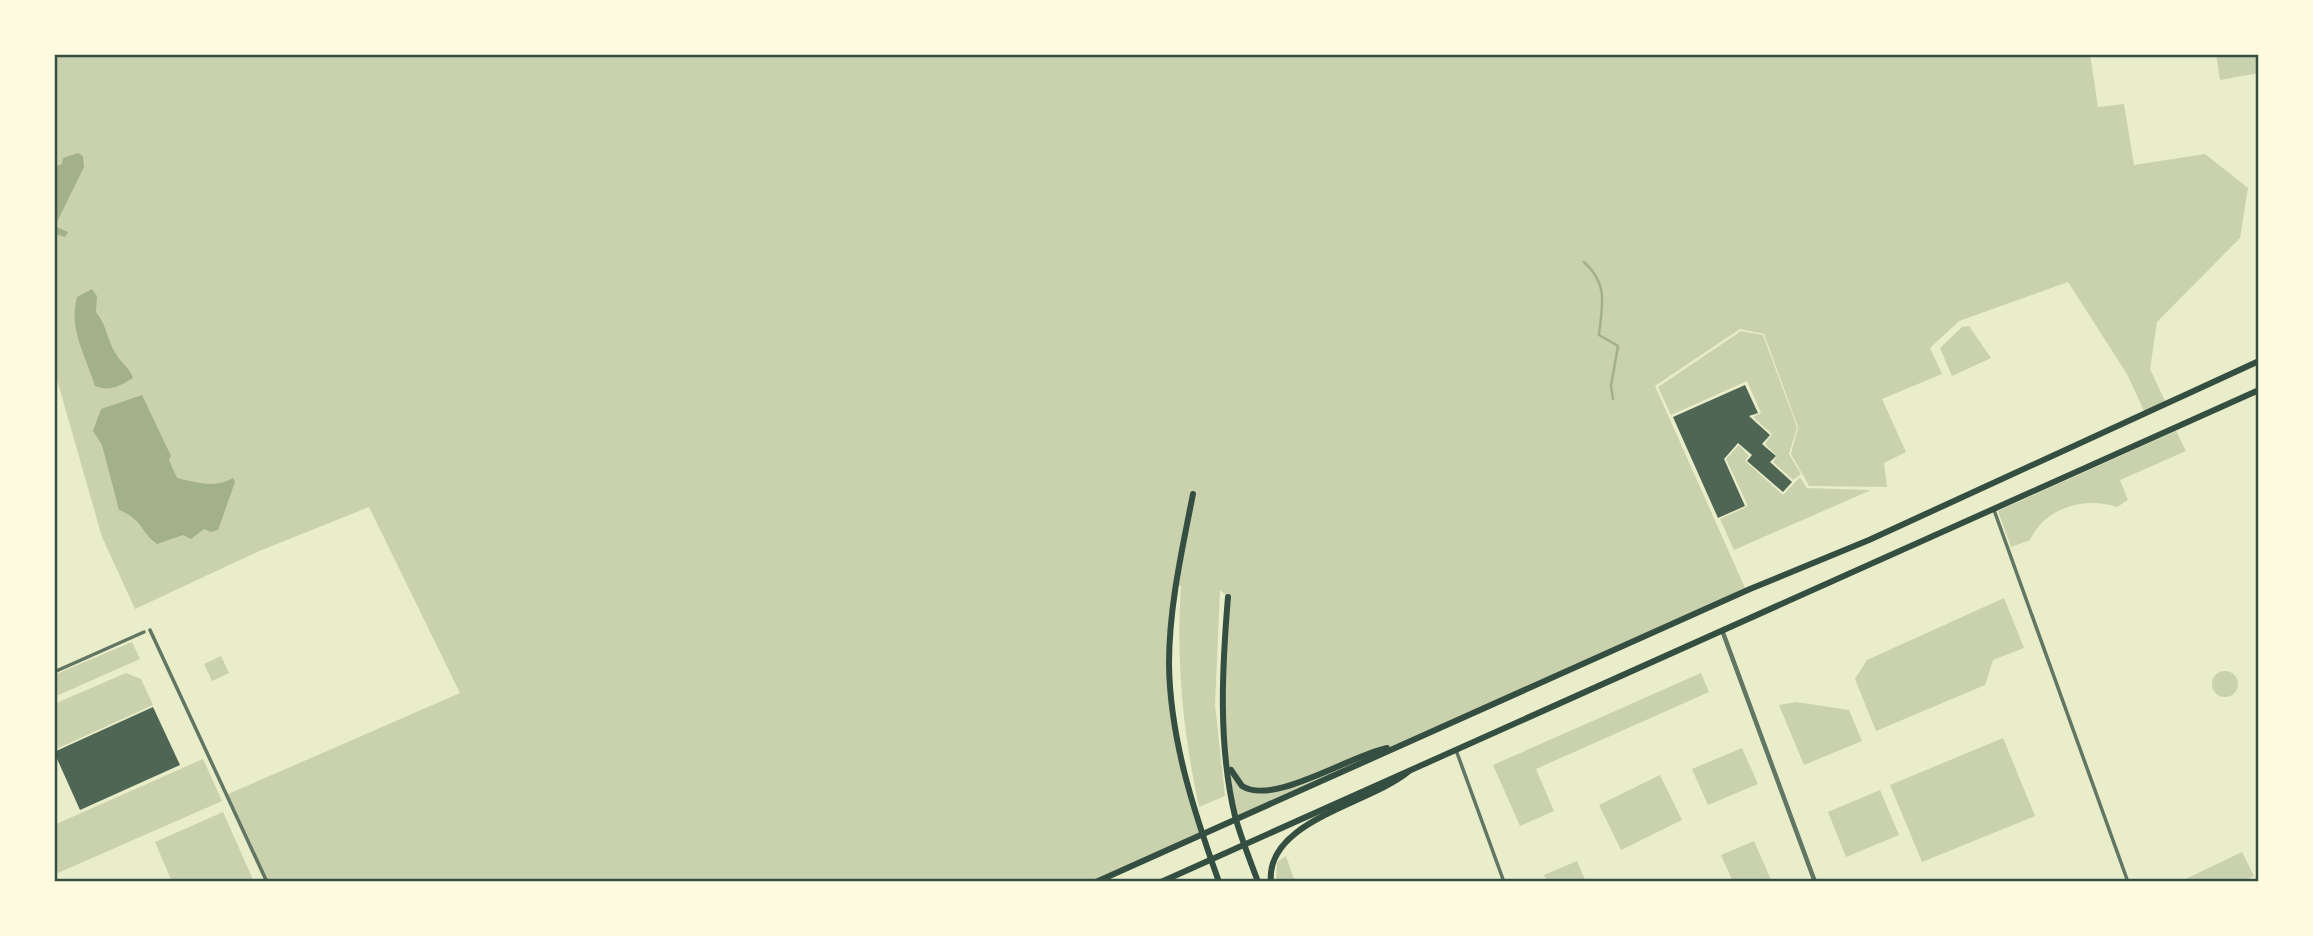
<svg xmlns="http://www.w3.org/2000/svg" width="2313" height="936" viewBox="0 0 2313 936" font-family="'Roboto Condensed',sans-serif">
<style>
.green{fill:#cad2ad}
.water{fill:#a3b18a}
.lines{fill:none;stroke-linecap:round;stroke-linejoin:round}
.stream{stroke:#a3b18a;stroke-width:2.5}
.building{fill:#4f6655}
.minor{stroke:#617663;stroke-width:3.5}
.tertiary{stroke:#617663;stroke-width:4.5}
.primary{stroke:#344e41;stroke-width:6}
.neatline{fill:none;stroke:#344e41;stroke-width:2.5}
</style>
<rect width="100%" height="100%" fill="#e9edc9"/>
<g class="green">
<path d="M 54,54 L 2090,54 L 2098,107 L 2124,104 L 2134,165 L 2205,154 L 2248,188 L 2240,238 L 2157,322 L 2150,369 L 2166,403 L 2145,413 L 2127,374 L 2068,282 L 1959,321 L 1930,348 L 1942,374 L 1882,399 L 1906,452 L 1884,463 L 1887,487 L 1809,486 L 1791,454 L 1798,427 L 1764,334 L 1740,329 L 1655,386 L 1746,590 L 1236,818 L 1224,729 L 1228,597 L 1220,590 L 1215,705 L 1225,796 L 1199,807 C 1183,732 1176,662 1181,586 L 1176,586 L 1169,663 L 1174,721 L 1201,834 L 1095,882 L 267,882 L 226,795 L 460,693 L 369,507 L 257,552 L 135,609 L 102,537 L 54,369 Z"/>
<path d="M 2216,54 L 2259,54 L 2259,73 L 2220,80 Z"/>
<path d="M 1969,326 L 1991,358 L 1952,376 L 1940,348 L 1962,327 Z"/>
<path d="M 1741,331 L 1763,335 L 1797,427 L 1789,454 L 1801,474 L 1793,480 L 1773,462 L 1777,456 L 1765,444 L 1772,434 L 1753,417 L 1761,413 L 1747,381 L 1671,415 L 1658,387 Z"/>
<path d="M 2176,431 L 2186,451 L 2120,480 L 2128,500 L 2117,507 C 2086,496 2045,507 2030,540 L 2011,547 L 1998,511 Z"/>
<path d="M 1739,445 L 1749,456 L 1745,461 L 1783,495 L 1800,477 L 1807,488 L 1871,490 L 1734,550 L 1720,519 L 1748,506 L 1726,459 Z"/>
<path d="M 2004,598 L 2024,648 L 1993,660 L 1985,685 L 1876,731 L 1855,679 L 1867,660 Z"/>
<path d="M 132,642 L 140,659 L 54,697 L 54,675 Z"/>
<path d="M 221,656 L 229,673 L 212,681 L 204,664 Z"/>
<circle cx="2225" cy="684" r="13"/>
<path d="M 126,673 L 141,679 L 153,705 L 54,750 L 54,704 Z"/>
<path d="M 1701,673 L 1709,692 L 1536,769 L 1554,811 L 1520,826 L 1493,765 Z"/>
<path d="M 1796,702 L 1849,710 L 1862,741 L 1804,765 L 1779,705 Z"/>
<path d="M 2003,738 L 2035,816 L 1922,862 L 1890,785 Z"/>
<path d="M 1742,748 L 1758,784 L 1708,805 L 1692,769 Z"/>
<path d="M 203,759 L 222,801 L 58,873 L 54,864 L 54,825 Z"/>
<path d="M 1660,775 L 1682,820 L 1621,850 L 1599,805 Z"/>
<path d="M 1880,790 L 1899,835 L 1846,857 L 1828,812 Z"/>
<path d="M 223,812 L 254,882 L 172,882 L 155,842 Z"/>
<path d="M 1754,841 L 1772,882 L 1733,882 L 1721,855 Z"/>
<path d="M 2242,852 L 2254,876 L 2242,882 L 2179,882 Z"/>
<path d="M 1286,856 L 1295,882 L 1276,882 L 1277,862 Z"/>
<path d="M 1577,861 L 1586,882 L 1547,882 L 1544,875 Z"/>
</g>
<g class="water">
<path d="M 78,153 L 83,156 L 84,167 L 57,222 L 57,227 L 68,232 L 65,237 L 54,234 L 54,167 L 62,164 L 63,158 Z"/>
<path d="M 92,289 L 97,296 L 96,312 C 107,325 107,341 116,354 C 121,363 130,368 133,378 C 120,386 110,392 95,386 C 86,356 68,329 77,297 Z"/>
<path d="M 142,395 L 171,456 L 169,460 L 177,478 C 196,482 215,489 233,478 L 235,482 L 218,530 L 211,532 L 204,529 L 191,539 L 183,535 L 157,544 C 139,531 145,521 119,510 L 102,445 L 93,431 L 101,409 Z"/>
</g>
<g class="lines">
<path class="stream" d="M 1584,262 C 1609,285 1602,304 1599,335 L 1618,346 L 1611,386 L 1613,399"/>
</g>
<g class="building">
<path d="M 1745,385 L 1758,413 L 1749,416 L 1770,435 L 1762,444 L 1776,456 L 1770,462 L 1792,482 L 1783,492 L 1747,461 L 1752,455 L 1738,443 L 1724,459 L 1745,506 L 1718,518 L 1673,417 Z"/>
<path d="M 153,707 L 180,765 L 80,810 L 54,752 Z"/>
</g>
<g class="lines">
<g class="minor">
<path d="M 1994,510 L 2128,882"/>
<path d="M 150,630 L 267,882"/>
<path d="M 54,672 L 144,632"/>
<path d="M 1456,750 L 1504,882"/>
</g>
<path class="tertiary" d="M 1722,630 L 1815,882"/>
<g class="primary">
<path d="M 1193,494 C 1182,550 1169,607 1169,664 C 1170,739 1194,812 1219,882"/>
<path d="M 1228,597 C 1222,669 1218,745 1235,816 C 1241,838 1250,860 1258,882"/>
<path d="M 1231,770 L 1242,786 C 1273,806 1349,756 1387,748"/>
<path d="M 1096,882 L 1750,589 L 1869,540 L 2259,361"/>
<path d="M 1161,882 L 2259,390"/>
<path d="M 1271,882 C 1265,821 1369,804 1408,772"/>
</g>
</g>
<rect width="2313" height="936" fill="none" stroke="#fefae0" stroke-width="112"/>
<rect x="56" y="56" width="2201" height="824" class="neatline"/>
</svg>
